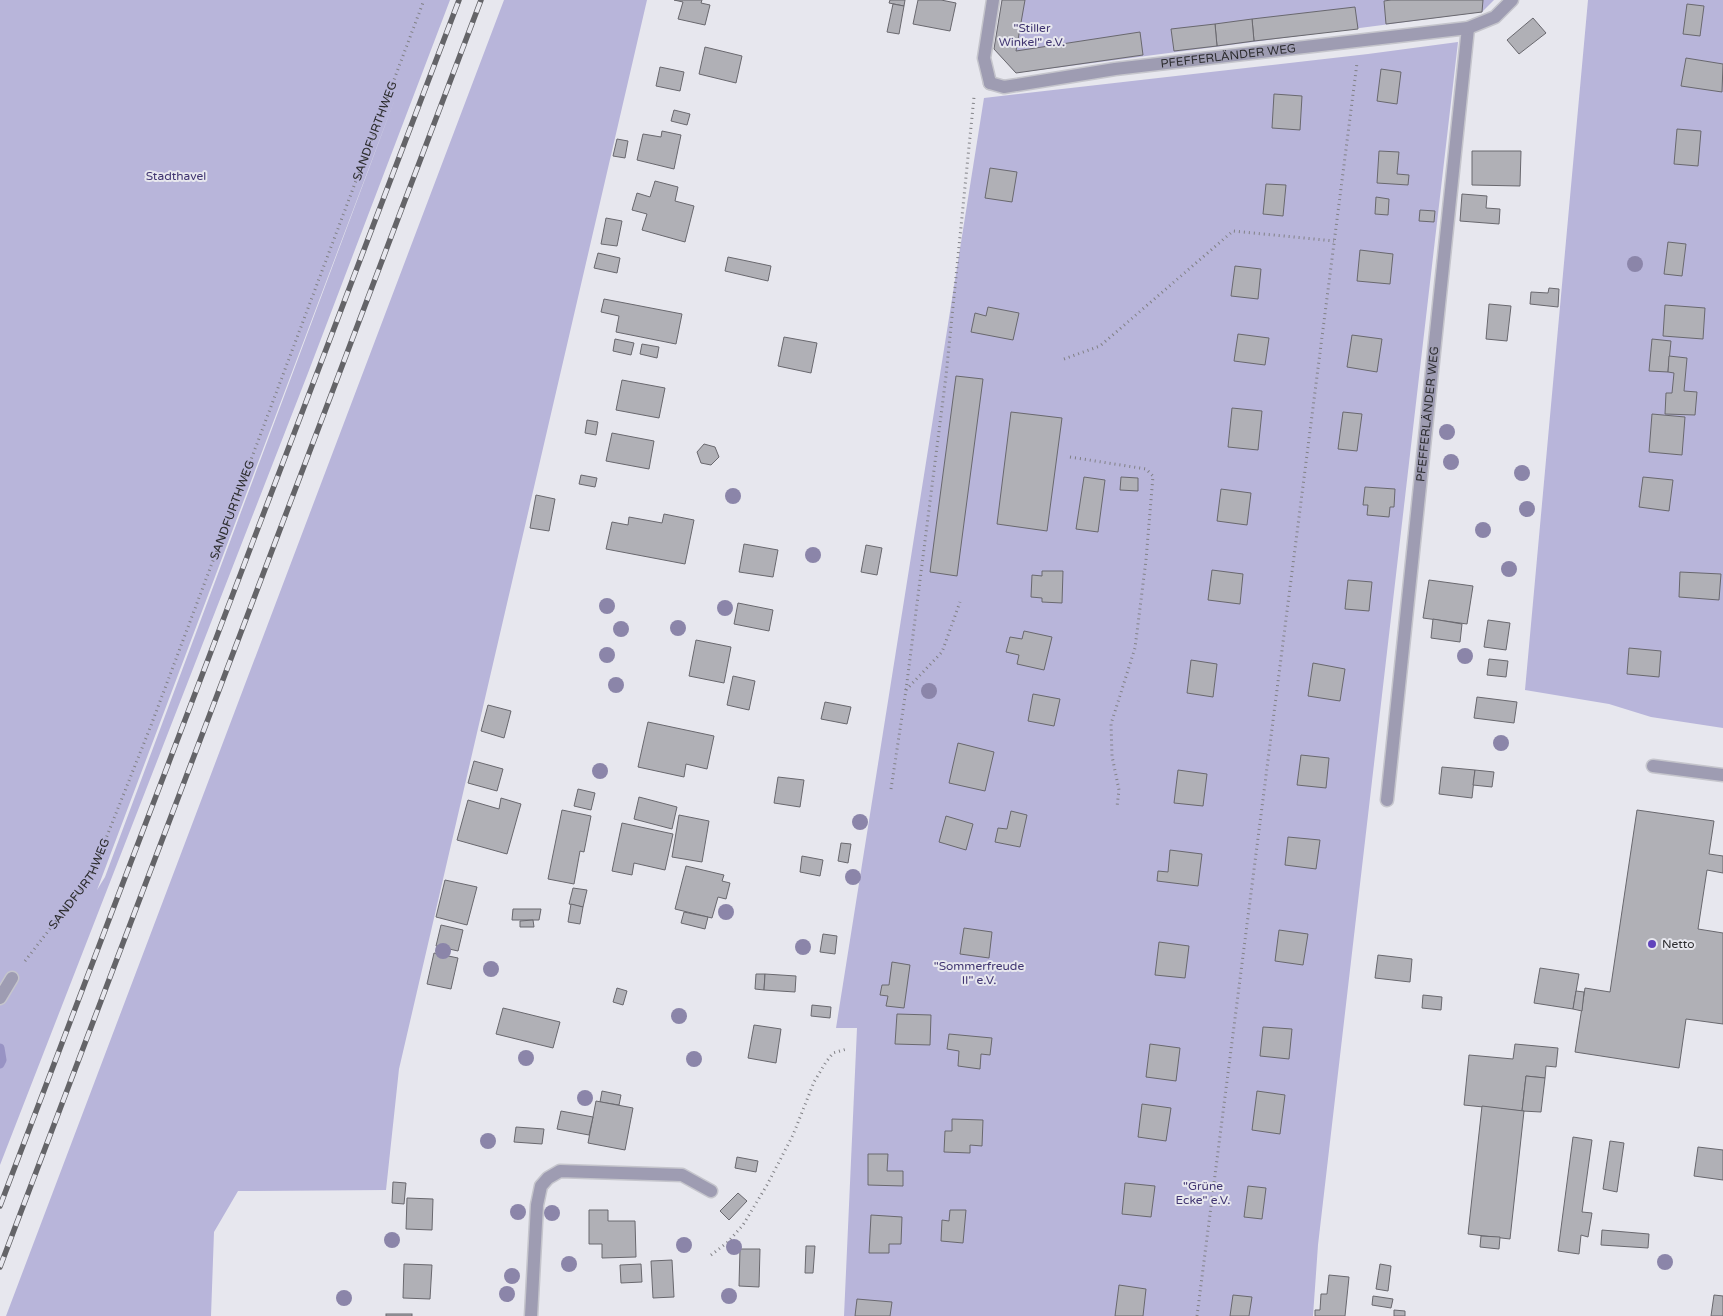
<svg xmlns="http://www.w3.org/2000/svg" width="1723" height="1316" viewBox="0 0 1723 1316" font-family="'Varela Round',sans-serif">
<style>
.green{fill:#b8b5da;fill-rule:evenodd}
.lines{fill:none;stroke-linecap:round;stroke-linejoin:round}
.stream{stroke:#9893c4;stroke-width:9}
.building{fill:#b0b0b6;stroke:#69686e}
.lane-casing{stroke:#c5c5cc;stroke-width:15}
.street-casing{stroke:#c5c5cc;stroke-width:15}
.path{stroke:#808085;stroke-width:3;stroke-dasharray:1 4;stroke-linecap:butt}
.lane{stroke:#9e9cb2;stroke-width:12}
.street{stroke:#9e9cb2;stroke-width:12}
.rail-casing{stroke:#646468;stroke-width:5.5}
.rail{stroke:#e7e7ee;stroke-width:4;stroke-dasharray:11;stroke-linecap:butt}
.tree{fill:#8b85a9}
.poi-dot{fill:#6043bc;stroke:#e7e7ee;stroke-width:2}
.labels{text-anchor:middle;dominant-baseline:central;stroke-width:4;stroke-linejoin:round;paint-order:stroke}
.park-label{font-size:12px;fill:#403571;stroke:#e7e7ee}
.street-label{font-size:12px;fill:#2c2c2f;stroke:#e7e7ee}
.poi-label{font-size:12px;fill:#2c2c2f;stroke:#e7e7ee;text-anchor:start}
</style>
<rect width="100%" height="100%" fill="#e7e7ee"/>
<g class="green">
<path d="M 0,0 L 450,0 L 308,373 L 0,1165 ZM 396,96 L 105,877 L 97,890 Z"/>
<path d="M 504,0 L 647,0 L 399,1069 L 386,1190 L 238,1191 L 214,1232 L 211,1316 L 6,1316 Z"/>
<path d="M 1002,0 L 1494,0 L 1482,12 L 1016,73 L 994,49 Z"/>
<path d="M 1588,0 L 1723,0 L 1723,728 L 1651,717 L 1609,704 L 1525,690 Z"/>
<path d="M 1458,42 L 1318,1245 L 1313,1316 L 844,1316 L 857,1028 L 836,1028 L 984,98 L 1368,54 Z"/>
</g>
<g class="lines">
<path class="stream" d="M 0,1048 L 2,1060 L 0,1064"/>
</g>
<g class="building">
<path d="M 674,0 L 702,0 L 701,3 L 710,5 L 705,25 L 678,19 L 683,2 Z"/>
<path d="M 890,0 L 905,0 L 904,6 L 889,3 Z"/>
<path d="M 918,0 L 941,0 L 956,3 L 950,31 L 913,24 Z"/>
<path d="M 1002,0 L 1025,0 L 1016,51 L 1140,32 L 1143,55 L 1016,73 L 994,49 Z"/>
<path d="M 1391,0 L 1483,0 L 1482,12 L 1386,24 L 1384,1 Z"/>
<path d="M 893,4 L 904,6 L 899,34 L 887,32 Z"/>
<path d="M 1687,4 L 1704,6 L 1700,36 L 1683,34 Z"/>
<path d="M 1355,7 L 1358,29 L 1254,41 L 1252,19 Z"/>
<path d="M 1533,18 L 1546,33 L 1519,54 L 1507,40 Z"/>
<path d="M 1252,19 L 1254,41 L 1217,46 L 1215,24 Z"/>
<path d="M 1215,24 L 1217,46 L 1174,51 L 1171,29 Z"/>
<path d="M 705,47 L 742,56 L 736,83 L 699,74 Z"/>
<path d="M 1686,58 L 1723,64 L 1722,92 L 1681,86 Z"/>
<path d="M 660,67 L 684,72 L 680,91 L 656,86 Z"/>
<path d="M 1381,69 L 1401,72 L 1397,104 L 1377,101 Z"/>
<path d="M 1274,94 L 1302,96 L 1300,130 L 1272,128 Z"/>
<path d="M 674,110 L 690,114 L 687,125 L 671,121 Z"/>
<path d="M 1677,129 L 1701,131 L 1698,166 L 1674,164 Z"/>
<path d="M 662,131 L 681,135 L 674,169 L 637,160 L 643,134 L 661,137 Z"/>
<path d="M 617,139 L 628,141 L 625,158 L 613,156 Z"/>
<path d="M 1379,151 L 1399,152 L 1397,174 L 1409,175 L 1408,185 L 1377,183 Z"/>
<path d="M 1472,151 L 1521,151 L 1520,186 L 1472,185 Z"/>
<path d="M 990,168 L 1017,172 L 1012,202 L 985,198 Z"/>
<path d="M 655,181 L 678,187 L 675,201 L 694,206 L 685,242 L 642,230 L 647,214 L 632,210 L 637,193 L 650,197 Z"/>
<path d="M 1266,184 L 1286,185 L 1283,216 L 1263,214 Z"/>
<path d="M 1462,194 L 1487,196 L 1486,208 L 1500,209 L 1499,224 L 1460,221 Z"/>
<path d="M 1376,197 L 1389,199 L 1388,215 L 1375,214 Z"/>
<path d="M 1420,210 L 1435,211 L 1434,222 L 1419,221 Z"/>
<path d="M 606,218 L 622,221 L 617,246 L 601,244 Z"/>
<path d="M 1668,242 L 1686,244 L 1682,276 L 1664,274 Z"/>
<path d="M 1360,250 L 1393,254 L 1390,284 L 1357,281 Z"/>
<path d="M 598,253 L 620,258 L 617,273 L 594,268 Z"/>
<path d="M 728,257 L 771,266 L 768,281 L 725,271 Z"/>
<path d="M 1235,266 L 1261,269 L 1258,299 L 1231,296 Z"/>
<path d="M 1549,288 L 1559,289 L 1558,307 L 1530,304 L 1531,292 L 1548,293 Z"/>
<path d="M 604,299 L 682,314 L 676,344 L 616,332 L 619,316 L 601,312 Z"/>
<path d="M 1489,304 L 1511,306 L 1507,341 L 1486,339 Z"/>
<path d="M 1665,305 L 1705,308 L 1703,339 L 1663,336 Z"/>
<path d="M 988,307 L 1019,313 L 1013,340 L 971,332 L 975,313 L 986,316 Z"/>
<path d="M 1238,334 L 1269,338 L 1265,365 L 1234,361 Z"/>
<path d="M 1352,335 L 1382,339 L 1377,372 L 1347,367 Z"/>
<path d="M 784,337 L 817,343 L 811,373 L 778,366 Z"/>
<path d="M 615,339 L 634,343 L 631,355 L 613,351 Z"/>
<path d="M 1652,339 L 1671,341 L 1668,372 L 1649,371 Z"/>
<path d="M 642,344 L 659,347 L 657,358 L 640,354 Z"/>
<path d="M 1669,356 L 1687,358 L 1684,391 L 1697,392 L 1695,415 L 1665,414 L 1666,393 L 1672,393 L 1674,373 L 1668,372 Z"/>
<path d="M 956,376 L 983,379 L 957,576 L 930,572 Z"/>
<path d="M 622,380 L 665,388 L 659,418 L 616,410 Z"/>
<path d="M 1232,408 L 1262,411 L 1258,450 L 1228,447 Z"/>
<path d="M 1011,412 L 1062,418 L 1047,531 L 997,524 Z"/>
<path d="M 1343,412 L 1362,414 L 1357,451 L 1338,449 Z"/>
<path d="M 1652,414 L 1685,417 L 1682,455 L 1649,452 Z"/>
<path d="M 587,420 L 598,422 L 596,435 L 585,433 Z"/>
<path d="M 612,433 L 654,441 L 649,469 L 606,461 Z"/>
<path d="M 704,444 L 715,447 L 719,457 L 711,465 L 701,463 L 697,452 Z"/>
<path d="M 581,475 L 597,478 L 595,487 L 579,484 Z"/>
<path d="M 1084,477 L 1105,480 L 1098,532 L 1076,529 Z"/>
<path d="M 1121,477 L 1138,478 L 1138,491 L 1120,490 Z"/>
<path d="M 1643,477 L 1673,480 L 1669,511 L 1639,507 Z"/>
<path d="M 1365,487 L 1395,489 L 1394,507 L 1390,507 L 1389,517 L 1367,515 L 1368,505 L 1363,505 Z"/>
<path d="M 1221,489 L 1251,493 L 1247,525 L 1217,521 Z"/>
<path d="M 536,495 L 555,499 L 549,531 L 530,528 Z"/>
<path d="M 664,514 L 694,520 L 685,564 L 606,549 L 612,522 L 628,525 L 629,517 L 662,523 Z"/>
<path d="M 744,544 L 778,550 L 773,577 L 739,572 Z"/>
<path d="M 866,545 L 882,548 L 877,575 L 861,572 Z"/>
<path d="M 1212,570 L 1243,574 L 1240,604 L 1208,600 Z"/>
<path d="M 1042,571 L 1063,571 L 1062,603 L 1042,602 L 1042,598 L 1031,597 L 1032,575 L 1042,576 Z"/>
<path d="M 1680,572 L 1721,574 L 1719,600 L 1679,597 Z"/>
<path d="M 1348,580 L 1372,582 L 1369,611 L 1345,609 Z"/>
<path d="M 1429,580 L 1473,586 L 1467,624 L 1423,618 Z"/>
<path d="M 738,603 L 773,610 L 769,631 L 734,624 Z"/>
<path d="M 1433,619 L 1462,624 L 1460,642 L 1431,638 Z"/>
<path d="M 1488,620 L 1510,623 L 1506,650 L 1484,647 Z"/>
<path d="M 1024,631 L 1052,637 L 1044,670 L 1017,664 L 1019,655 L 1006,652 L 1010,637 L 1022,639 Z"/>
<path d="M 696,640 L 731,647 L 724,683 L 689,676 Z"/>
<path d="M 1629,648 L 1661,651 L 1659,677 L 1627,674 Z"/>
<path d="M 1489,659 L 1508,661 L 1506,677 L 1487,675 Z"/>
<path d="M 1191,660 L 1217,664 L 1213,697 L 1187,693 Z"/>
<path d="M 1313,663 L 1345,669 L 1340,701 L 1308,696 Z"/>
<path d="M 733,676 L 755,681 L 749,710 L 727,705 Z"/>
<path d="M 1033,694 L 1060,699 L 1054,726 L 1028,721 Z"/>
<path d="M 1477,697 L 1517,702 L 1514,723 L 1474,718 Z"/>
<path d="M 825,702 L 851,707 L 847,724 L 821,719 Z"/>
<path d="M 488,705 L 511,711 L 504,738 L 481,731 Z"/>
<path d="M 648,722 L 714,736 L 707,769 L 686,764 L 684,777 L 638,767 Z"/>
<path d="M 958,743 L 994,752 L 985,791 L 949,783 Z"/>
<path d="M 1301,755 L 1329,758 L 1326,788 L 1297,785 Z"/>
<path d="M 474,761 L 503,769 L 497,791 L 468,783 Z"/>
<path d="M 1442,767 L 1475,770 L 1472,798 L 1439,794 Z"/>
<path d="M 1178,770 L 1207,774 L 1203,806 L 1174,803 Z"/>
<path d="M 1475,770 L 1494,772 L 1492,787 L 1473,785 Z"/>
<path d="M 778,777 L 804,780 L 800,807 L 774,803 Z"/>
<path d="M 578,789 L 595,793 L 591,810 L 574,806 Z"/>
<path d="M 639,797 L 677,807 L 672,829 L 634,819 Z"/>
<path d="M 501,798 L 521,804 L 507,854 L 457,840 L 468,800 L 499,809 Z"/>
<path d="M 562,810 L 591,816 L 584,852 L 580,851 L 574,884 L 548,879 Z"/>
<path d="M 1637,810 L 1714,821 L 1709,854 L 1723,856 L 1723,873 L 1707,870 L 1698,929 L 1723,933 L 1723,1024 L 1686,1019 L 1679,1068 L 1575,1052 L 1585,988 L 1610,992 Z"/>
<path d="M 1011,811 L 1027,815 L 1020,847 L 995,842 L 998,828 L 1007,829 Z"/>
<path d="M 679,815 L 709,821 L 702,862 L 672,857 Z"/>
<path d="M 946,816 L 973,824 L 966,850 L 939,842 Z"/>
<path d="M 622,823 L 673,834 L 665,870 L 634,863 L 632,875 L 612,871 Z"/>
<path d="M 1288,837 L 1320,840 L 1316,869 L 1285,865 Z"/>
<path d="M 841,843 L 851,844 L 848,863 L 838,861 Z"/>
<path d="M 1170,850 L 1202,854 L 1198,886 L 1157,881 L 1158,871 L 1168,872 Z"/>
<path d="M 802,856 L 823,860 L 820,876 L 800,872 Z"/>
<path d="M 686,866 L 724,875 L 722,881 L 730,883 L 726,899 L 718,897 L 712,918 L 675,909 Z"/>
<path d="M 445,880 L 477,887 L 467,925 L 436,917 Z"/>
<path d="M 573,888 L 587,890 L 583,907 L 569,904 Z"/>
<path d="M 571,904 L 583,907 L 580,924 L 568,922 Z"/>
<path d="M 513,909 L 541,909 L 539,920 L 512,920 Z"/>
<path d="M 684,912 L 708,917 L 705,929 L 681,923 Z"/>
<path d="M 533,920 L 534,927 L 520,927 L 520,921 Z"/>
<path d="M 441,925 L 463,930 L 458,951 L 436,946 Z"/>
<path d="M 964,928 L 992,932 L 989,958 L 960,954 Z"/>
<path d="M 1279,930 L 1308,934 L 1303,965 L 1275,961 Z"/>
<path d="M 823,934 L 837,936 L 835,954 L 820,952 Z"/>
<path d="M 1159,942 L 1189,946 L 1185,978 L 1155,975 Z"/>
<path d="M 434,953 L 458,958 L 451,989 L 427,984 Z"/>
<path d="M 1378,955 L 1412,959 L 1410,982 L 1375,978 Z"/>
<path d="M 892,962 L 910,965 L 904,1008 L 886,1006 L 888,996 L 880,995 L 882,985 L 889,985 Z"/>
<path d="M 1540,968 L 1579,974 L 1573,1009 L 1534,1003 Z"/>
<path d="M 756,974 L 765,974 L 764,990 L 755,989 Z"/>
<path d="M 765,974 L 796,976 L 795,992 L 764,990 Z"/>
<path d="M 617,988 L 627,991 L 623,1005 L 613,1002 Z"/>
<path d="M 1576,991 L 1584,992 L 1582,1011 L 1573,1009 Z"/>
<path d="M 1423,995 L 1442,997 L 1441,1010 L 1422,1008 Z"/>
<path d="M 812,1005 L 831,1007 L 830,1018 L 811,1016 Z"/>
<path d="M 503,1008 L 560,1022 L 553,1048 L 496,1034 Z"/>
<path d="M 897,1014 L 931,1015 L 930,1045 L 895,1044 Z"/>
<path d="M 754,1025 L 781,1029 L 776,1063 L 748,1058 Z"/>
<path d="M 1263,1027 L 1292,1029 L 1289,1059 L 1260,1056 Z"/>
<path d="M 949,1034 L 992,1038 L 990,1055 L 981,1054 L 980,1069 L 958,1066 L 959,1051 L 947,1049 Z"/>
<path d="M 1150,1044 L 1180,1048 L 1176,1081 L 1146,1077 Z"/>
<path d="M 1515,1044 L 1558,1048 L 1556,1067 L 1546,1066 L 1545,1078 L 1526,1076 L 1522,1111 L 1464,1105 L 1469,1055 L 1513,1059 Z"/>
<path d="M 1526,1076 L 1545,1078 L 1541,1112 L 1522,1111 Z"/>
<path d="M 602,1091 L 621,1095 L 619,1105 L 600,1102 Z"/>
<path d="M 1257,1091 L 1285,1095 L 1280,1134 L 1252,1130 Z"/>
<path d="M 596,1101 L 633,1108 L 625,1150 L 588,1143 Z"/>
<path d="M 1142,1104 L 1171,1108 L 1166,1141 L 1138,1137 Z"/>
<path d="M 1482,1106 L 1524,1111 L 1510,1239 L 1468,1234 Z"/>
<path d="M 561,1111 L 593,1117 L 589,1135 L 557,1129 Z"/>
<path d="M 952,1119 L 983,1120 L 982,1146 L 970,1145 L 970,1153 L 944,1152 L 945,1131 L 952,1131 Z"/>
<path d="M 516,1127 L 544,1129 L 542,1144 L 514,1142 Z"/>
<path d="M 1573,1137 L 1592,1140 L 1582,1212 L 1592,1213 L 1588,1237 L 1581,1235 L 1579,1254 L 1558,1251 Z"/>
<path d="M 1610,1141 L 1624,1143 L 1617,1192 L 1603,1189 Z"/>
<path d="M 1698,1147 L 1723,1150 L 1723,1180 L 1694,1176 Z"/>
<path d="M 868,1154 L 888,1154 L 887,1171 L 903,1171 L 903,1186 L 868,1185 Z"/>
<path d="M 737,1157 L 758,1161 L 756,1172 L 735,1168 Z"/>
<path d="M 393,1182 L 406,1183 L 404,1204 L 392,1203 Z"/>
<path d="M 1125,1183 L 1155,1186 L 1151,1217 L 1122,1214 Z"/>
<path d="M 1248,1186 L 1266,1188 L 1262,1219 L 1244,1217 Z"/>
<path d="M 738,1193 L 747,1201 L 729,1220 L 720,1211 Z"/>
<path d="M 407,1198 L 433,1199 L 432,1230 L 406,1229 Z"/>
<path d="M 589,1210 L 608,1210 L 608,1221 L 635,1221 L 636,1257 L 602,1258 L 602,1244 L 589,1244 Z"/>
<path d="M 950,1210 L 966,1210 L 963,1243 L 941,1241 L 942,1220 L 949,1221 Z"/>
<path d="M 871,1215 L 902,1217 L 901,1244 L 889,1244 L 889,1253 L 869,1253 Z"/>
<path d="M 1602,1230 L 1649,1234 L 1648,1248 L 1601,1245 Z"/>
<path d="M 1481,1236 L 1500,1237 L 1499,1249 L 1480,1247 Z"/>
<path d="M 806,1246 L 815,1246 L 813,1273 L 805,1273 Z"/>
<path d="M 740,1249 L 760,1249 L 759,1287 L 739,1286 Z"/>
<path d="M 672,1260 L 674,1297 L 653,1298 L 651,1261 Z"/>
<path d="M 404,1264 L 432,1265 L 430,1299 L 403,1298 Z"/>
<path d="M 641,1264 L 642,1282 L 621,1283 L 620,1265 Z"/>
<path d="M 1380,1264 L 1391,1266 L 1388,1291 L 1376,1289 Z"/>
<path d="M 1329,1275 L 1349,1277 L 1345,1316 L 1315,1316 L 1315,1310 L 1320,1310 L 1321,1294 L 1327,1294 Z"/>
<path d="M 1119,1285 L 1146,1289 L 1143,1316 L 1115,1316 Z"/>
<path d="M 1233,1295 L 1252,1297 L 1249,1316 L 1230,1316 Z"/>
<path d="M 1714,1295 L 1723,1296 L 1723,1316 L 1711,1316 Z"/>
<path d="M 1373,1296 L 1393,1299 L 1391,1308 L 1372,1305 Z"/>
<path d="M 857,1299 L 892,1302 L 890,1316 L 855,1316 Z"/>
<path d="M 1394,1310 L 1405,1311 L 1405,1316 L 1394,1316 Z"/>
<rect x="386" y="1314" width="26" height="2"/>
</g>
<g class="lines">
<g class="lane-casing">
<g id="lane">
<path d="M 990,83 L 984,58 L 993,0"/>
<path d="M 1653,766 L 1723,775"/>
<path id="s2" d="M 1387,800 L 1468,28"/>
<path d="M 531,1316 L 537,1205 L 541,1186 L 548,1178 L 560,1171 L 682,1175 L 711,1191"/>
</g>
</g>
<g class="street-casing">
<g id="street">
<path id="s3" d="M 990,83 L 1004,87 L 1115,69 L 1468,28 L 1495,17 L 1512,0"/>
<path d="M 0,998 L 12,978"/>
</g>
</g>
<g class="path">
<path d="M 1064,359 L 1100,346 L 1233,231 L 1334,241"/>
<path d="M 1070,457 L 1146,469 L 1153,476 L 1146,560 L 1135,648 L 1111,724 L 1112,756 L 1119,790 L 1117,807"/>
<path d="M 906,690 L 946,376 L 974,97"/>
<path d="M 891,789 L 906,690 L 942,652 L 960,602"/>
<path id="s1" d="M 25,961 L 91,876 L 150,728 L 424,0"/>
<path d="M 711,1255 L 728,1242 L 743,1225 L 767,1185 L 793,1135 L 814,1082 L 826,1062 L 833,1053 L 847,1049"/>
<path d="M 1197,1316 L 1357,63"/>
</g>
<use href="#lane" class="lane"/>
<use href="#street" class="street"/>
<g class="rail-casing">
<g id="rail">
<path d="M 0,1206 L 459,0"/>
<path d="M 0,1267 L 481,0"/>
</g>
</g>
<use href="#rail" class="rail"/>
</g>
<g class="tree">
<circle cx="1635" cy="264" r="8"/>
<circle cx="1447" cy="432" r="8"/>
<circle cx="1451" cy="462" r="8"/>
<circle cx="1522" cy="473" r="8"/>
<circle cx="733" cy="496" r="8"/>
<circle cx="1527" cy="509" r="8"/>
<circle cx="1483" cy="530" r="8"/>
<circle cx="813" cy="555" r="8"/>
<circle cx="1509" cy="569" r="8"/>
<circle cx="607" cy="606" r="8"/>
<circle cx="725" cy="608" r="8"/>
<circle cx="678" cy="628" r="8"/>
<circle cx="621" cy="629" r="8"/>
<circle cx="607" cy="655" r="8"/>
<circle cx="1465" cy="656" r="8"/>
<circle cx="616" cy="685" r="8"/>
<circle cx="929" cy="691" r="8"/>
<circle cx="1501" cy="743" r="8"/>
<circle cx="600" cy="771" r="8"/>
<circle cx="860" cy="822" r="8"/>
<circle cx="853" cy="877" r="8"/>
<circle cx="726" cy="912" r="8"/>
<circle cx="803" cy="947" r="8"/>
<circle cx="443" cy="951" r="8"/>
<circle cx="491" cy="969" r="8"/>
<circle cx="679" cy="1016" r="8"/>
<circle cx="526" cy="1058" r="8"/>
<circle cx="694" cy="1059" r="8"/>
<circle cx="585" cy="1098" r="8"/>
<circle cx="488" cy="1141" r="8"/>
<circle cx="518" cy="1212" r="8"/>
<circle cx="552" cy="1213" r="8"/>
<circle cx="392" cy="1240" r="8"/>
<circle cx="684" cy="1245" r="8"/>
<circle cx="734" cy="1247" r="8"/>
<circle cx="1665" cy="1262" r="8"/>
<circle cx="569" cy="1264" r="8"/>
<circle cx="512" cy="1276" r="8"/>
<circle cx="507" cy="1294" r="8"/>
<circle cx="729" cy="1296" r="8"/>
<circle cx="344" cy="1298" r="8"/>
</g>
<circle class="poi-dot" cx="1652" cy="944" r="5"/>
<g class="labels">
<g class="park-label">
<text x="1032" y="28">"Stiller<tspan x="1032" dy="14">Winkel" e.V.</tspan></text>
<text x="176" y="176">Stadthavel</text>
<text x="979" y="966">"Sommerfreude<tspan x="979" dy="14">II" e.V.</tspan></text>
<text x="1203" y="1186">"Grüne<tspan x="1203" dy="14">Ecke" e.V.</tspan></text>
</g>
<g class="street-label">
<text stroke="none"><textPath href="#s3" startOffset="241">PFEFFERLÄNDER WEG</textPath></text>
<text stroke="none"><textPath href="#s1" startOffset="905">SANDFURTHWEG</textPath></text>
<text stroke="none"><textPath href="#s2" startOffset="388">PFEFFERLÄNDER WEG</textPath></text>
<text stroke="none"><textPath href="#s1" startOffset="500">SANDFURTHWEG</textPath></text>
<text stroke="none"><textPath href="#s1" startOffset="95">SANDFURTHWEG</textPath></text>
</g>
<g class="poi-label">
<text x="1662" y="944">Netto</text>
</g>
</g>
</svg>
